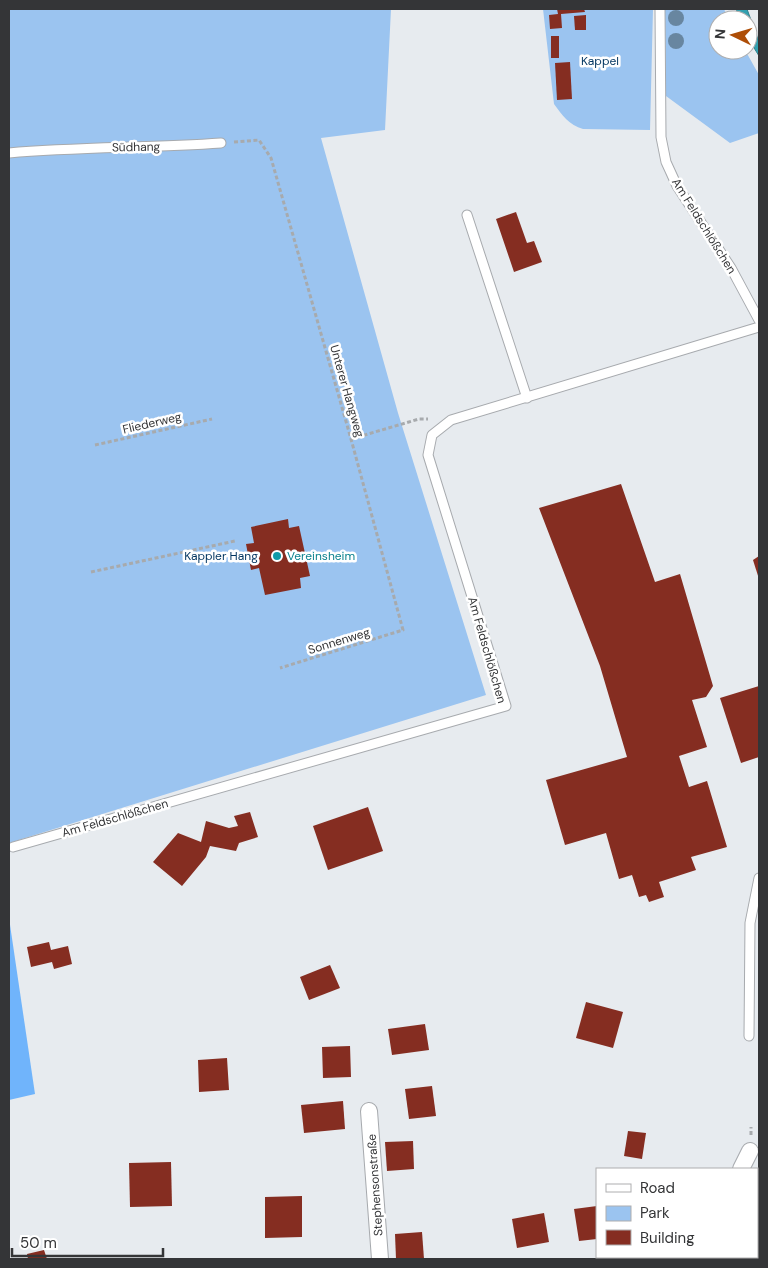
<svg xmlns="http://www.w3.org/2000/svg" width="768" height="1268" viewBox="0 0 768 1268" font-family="'DM Sans',sans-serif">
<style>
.green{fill:#9bc4f0}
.forest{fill:#70b4fb}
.water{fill:#32a1b1;stroke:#33818c}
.building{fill:#852d21}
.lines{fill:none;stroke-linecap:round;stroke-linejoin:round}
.service-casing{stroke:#a7aaae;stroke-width:11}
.minor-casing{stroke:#a7aaae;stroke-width:18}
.path{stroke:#a7aaad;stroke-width:3;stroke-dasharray:4 2.5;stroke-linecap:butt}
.service{stroke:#fff;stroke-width:9}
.minor{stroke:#fff;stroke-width:16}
.tree{fill:#6886a0}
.culture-dot{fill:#0f9aa8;stroke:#fff;stroke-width:2}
.labels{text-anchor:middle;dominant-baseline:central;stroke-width:5;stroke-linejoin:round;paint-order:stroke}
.park-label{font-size:12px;fill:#00345f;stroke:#fff}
.street-label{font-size:12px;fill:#343537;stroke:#fff}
.culture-label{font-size:12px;fill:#0d838f;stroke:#fff;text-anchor:start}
</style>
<rect width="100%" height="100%" fill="#e7ebef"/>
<g class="green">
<path d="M 9,9 L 391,9 L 385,130 L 321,138 L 398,413 L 486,695 L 9,843 Z"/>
<path d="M 543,9 L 653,9 L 650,130 L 583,129 C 569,125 562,115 554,104 Z"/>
<path d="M 665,9 L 724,9 L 729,20 L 718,20 L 718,50 L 745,50 L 759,75 L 759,133 L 730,143 L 666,96 Z"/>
</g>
<path class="forest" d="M 9,918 L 35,1094 L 9,1100 Z"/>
<path class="water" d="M 736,9 L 747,9 L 759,42 L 759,56 L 748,38 L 748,20 L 741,20 Z"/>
<g class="building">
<path d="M 557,9 L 584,9 L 585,12 L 561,14 L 562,28 L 550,29 L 549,15 L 558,14 Z"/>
<path d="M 586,15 L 586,30 L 575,30 L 574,16 Z"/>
<rect x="551" y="36" width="8" height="22"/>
<path d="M 570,62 L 572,99 L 557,100 L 555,63 Z"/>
<path d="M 516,212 L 527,243 L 534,241 L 542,262 L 514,272 L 496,219 Z"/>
<path d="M 621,484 L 655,582 L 680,574 L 713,686 L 706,697 L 692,700 L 707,747 L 679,756 L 689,787 L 707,781 L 727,847 L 691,857 L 696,870 L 659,882 L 664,897 L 649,902 L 646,895 L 639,897 L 632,875 L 619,879 L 606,833 L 565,845 L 546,780 L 627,757 L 600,666 L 539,508 Z"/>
<path d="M 288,519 L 289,528 L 299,526 L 310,576 L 300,578 L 301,588 L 265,595 L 259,568 L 251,570 L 246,544 L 254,543 L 251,527 Z"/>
<path d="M 759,556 L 759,579 L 753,560 Z"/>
<path d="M 759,686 L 759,757 L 741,763 L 720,698 Z"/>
<path d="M 368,807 L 383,851 L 328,870 L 313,826 Z"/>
<path d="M 250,812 L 258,837 L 239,843 L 236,851 L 210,846 L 206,857 L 182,886 L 153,862 L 178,833 L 201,842 L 206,821 L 229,828 L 238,826 L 234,816 Z"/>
<path d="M 49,942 L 51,950 L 68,946 L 72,964 L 54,969 L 52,962 L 31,967 L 27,947 Z"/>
<path d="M 330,965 L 340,988 L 309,1000 L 300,977 Z"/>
<path d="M 586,1002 L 623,1012 L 613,1048 L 576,1038 Z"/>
<path d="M 425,1024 L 429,1050 L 392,1055 L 388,1029 Z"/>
<path d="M 350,1046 L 351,1077 L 323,1078 L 322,1047 Z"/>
<path d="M 227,1058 L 229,1090 L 199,1092 L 198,1060 Z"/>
<path d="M 432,1086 L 436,1116 L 409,1119 L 405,1089 Z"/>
<path d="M 343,1101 L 345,1129 L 304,1133 L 301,1105 Z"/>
<path d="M 628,1131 L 646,1133 L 642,1159 L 624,1156 Z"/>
<path d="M 413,1141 L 414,1169 L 387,1171 L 385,1142 Z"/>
<path d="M 171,1162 L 172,1206 L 130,1207 L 129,1163 Z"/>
<path d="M 302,1196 L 302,1237 L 265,1238 L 265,1197 Z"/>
<path d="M 757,1205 L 759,1205 L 759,1231 L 757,1230 Z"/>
<path d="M 597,1206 L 597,1239 L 579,1241 L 574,1209 Z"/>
<path d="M 544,1213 L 549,1242 L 517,1248 L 512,1219 Z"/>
<path d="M 422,1232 L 424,1259 L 396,1259 L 395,1234 Z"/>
<path d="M 44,1250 L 47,1259 L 28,1259 L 27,1254 Z"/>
</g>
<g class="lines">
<g class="service-casing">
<g id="service">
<path d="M 660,9 L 661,137 L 666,162 L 677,186 L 731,268 L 759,320"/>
<path d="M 9,153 C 79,147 150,148 221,143"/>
<path d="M 467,215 L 527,398"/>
<path d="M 13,847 L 506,706 L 428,455 L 432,435 L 451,420 L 759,327"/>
<path d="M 749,1036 L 750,923 L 759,878"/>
</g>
</g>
<g class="minor-casing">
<g id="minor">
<path d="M 369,1111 L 380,1259"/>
<path d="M 741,1169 L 750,1151"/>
<path d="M 700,1259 L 701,1257"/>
</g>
</g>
<g class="path">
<path d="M 234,142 L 259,140 L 271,158 L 351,439 L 403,630 L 280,668"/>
<path d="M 351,439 L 419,419 L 428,419"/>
<path d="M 95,445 L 212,419"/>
<path d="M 91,572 L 235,541"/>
<path d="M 751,1135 L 751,1127"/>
</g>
<use href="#service" class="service"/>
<use href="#minor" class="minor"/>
</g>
<g class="tree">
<circle cx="676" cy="18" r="8"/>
<circle cx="676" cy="41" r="8"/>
</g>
<circle class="culture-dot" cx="277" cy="556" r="5"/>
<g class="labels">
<g class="park-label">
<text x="600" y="61">Kappel</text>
<text x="221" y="556">Kappler Hang</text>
</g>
<g class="street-label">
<text transform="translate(136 147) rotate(-1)">Südhang</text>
<text transform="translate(704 226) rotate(58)">Am Feldschlößchen</text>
<text transform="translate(347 391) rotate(74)">Unterer Hangweg</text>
<text transform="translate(152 423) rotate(-13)">Fliederweg</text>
<text transform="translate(339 641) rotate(-17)">Sonnenweg</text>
<text transform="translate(487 650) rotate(74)">Am Feldschlößchen</text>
<text transform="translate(115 818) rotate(-16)">Am Feldschlößchen</text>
<text transform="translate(375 1185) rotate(-94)">Stephensonstraße</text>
</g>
<g class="culture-label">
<text x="287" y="556">Vereinsheim</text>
</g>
</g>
<rect width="768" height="1268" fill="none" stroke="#343537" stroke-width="20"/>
<rect x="596" y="1168" width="162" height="90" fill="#ffffff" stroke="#aeaeaf"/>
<rect x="606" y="1184" width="25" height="8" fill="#ffffff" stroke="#aeaeaf"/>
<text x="640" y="1193" font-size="15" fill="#343537">Road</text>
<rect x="606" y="1206" width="25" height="15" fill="#9bc4f0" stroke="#aeaeaf"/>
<text x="640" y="1218" font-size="15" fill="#343537">Park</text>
<rect x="606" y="1230" width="25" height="15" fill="#852d21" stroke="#aeaeaf"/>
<text x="640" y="1243" font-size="15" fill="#343537">Building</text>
<g transform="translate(733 35) rotate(275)"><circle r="24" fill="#ffffff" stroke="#aeaeaf"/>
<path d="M0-4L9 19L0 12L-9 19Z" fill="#ae4e07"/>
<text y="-8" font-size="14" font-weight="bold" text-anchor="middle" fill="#343537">N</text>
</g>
<path d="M12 1248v8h151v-8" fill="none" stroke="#343537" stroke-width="2.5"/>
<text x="20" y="1248" font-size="15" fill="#343537" stroke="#ffffff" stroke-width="4" paint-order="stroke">50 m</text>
</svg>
